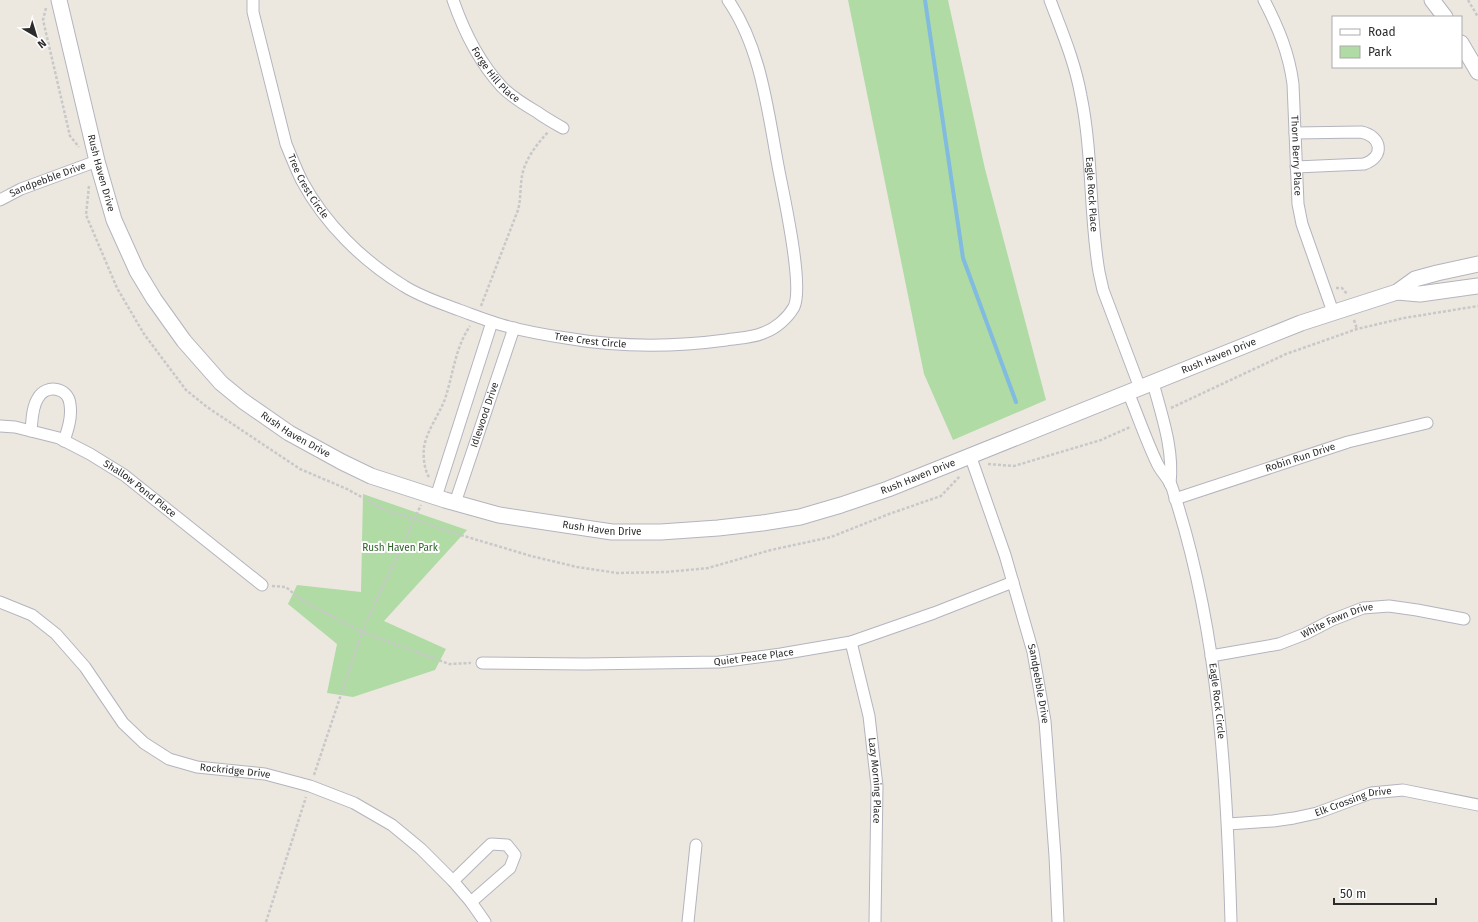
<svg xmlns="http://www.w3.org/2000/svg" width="1478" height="922" viewBox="0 0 1478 922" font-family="'Fira Sans',sans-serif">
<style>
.green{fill:#b0dba4}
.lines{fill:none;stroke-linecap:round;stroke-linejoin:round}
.stream{stroke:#81bce0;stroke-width:4}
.street-casing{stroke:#b4b4be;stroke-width:13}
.secondary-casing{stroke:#b4b4be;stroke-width:17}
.path{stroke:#c8c8c8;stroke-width:2.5;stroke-dasharray:3 2;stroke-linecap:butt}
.street{stroke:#fff;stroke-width:11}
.secondary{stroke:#fff;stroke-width:15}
.labels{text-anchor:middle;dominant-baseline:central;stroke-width:4;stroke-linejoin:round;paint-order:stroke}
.street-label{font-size:10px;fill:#2c2c2c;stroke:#fff}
.park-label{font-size:10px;fill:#2a6124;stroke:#fff}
</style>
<rect width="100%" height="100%" fill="#ece8e0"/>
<g class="green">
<path d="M 848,0 L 948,0 L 985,169 L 1046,400 L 953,440 L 924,374 Z"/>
<path d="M 363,494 L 467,530 L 384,621 L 446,649 L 435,670 L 353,697 L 327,693 L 337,644 L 288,604 L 297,585 L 361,592 Z"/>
</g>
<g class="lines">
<path class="stream" d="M 925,0 L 963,258 L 1016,402"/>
<g class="street-casing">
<g id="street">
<path id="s1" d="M 253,0 L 253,12 L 286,144 C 291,156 296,169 302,181 C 325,224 363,261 404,286 C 421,297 441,303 459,310 C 473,315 488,321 502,325 C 523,331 545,335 566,338 C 618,347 674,347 726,340 C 738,338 752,338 763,333 C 775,329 787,319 794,307 C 804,286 784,197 779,171 C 768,114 762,49 728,0"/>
<path id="s2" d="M 453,0 C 464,32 479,62 502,87 C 512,97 525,105 537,112 C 545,118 554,123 563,128"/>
<path id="s3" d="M 1050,0 C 1062,32 1075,62 1081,96 C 1093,154 1089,214 1099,272 L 1103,290 L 1140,388"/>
<path id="s4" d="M 1264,0 C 1278,27 1289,53 1293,84 L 1298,204 L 1302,224 L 1333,312"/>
<path d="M 1295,133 L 1361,132 C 1382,136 1385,157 1364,164 L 1296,167"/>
<path id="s5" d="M 0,200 L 21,189 L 97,161"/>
<path d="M 1153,383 C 1162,416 1174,450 1170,484"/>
<path id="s6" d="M 1128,392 C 1138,416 1146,440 1157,463 C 1160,470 1166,476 1170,483 C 1173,488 1174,495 1176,500 C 1219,636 1227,780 1231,922"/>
<path id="s7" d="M 0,426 L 15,427 L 59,438 L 90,454 L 124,475 L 262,585"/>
<path d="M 31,431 C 32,421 32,407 38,398 C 46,384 68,387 70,404 C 72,417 68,429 64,441"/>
<path id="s8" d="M 970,455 L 1005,555 L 1033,652 L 1045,721 L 1055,856 L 1058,922"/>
<path d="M 436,497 L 492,322"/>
<path id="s9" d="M 1175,499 L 1348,442 L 1427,423"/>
<path id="s10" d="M 455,503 L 514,328"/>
<path id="s11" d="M 0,602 L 32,615 L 56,634 L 85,667 L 123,723 L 144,743 L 169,759 L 197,767 L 265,774 L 310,786 L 354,803 L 392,825 L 421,849 L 453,881 L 471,902 L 485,922"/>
<path id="s12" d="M 851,642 L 869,716 L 877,786 L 875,922"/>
<path id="s13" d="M 1211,656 L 1279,644 L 1305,634 L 1332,620 L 1363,608 L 1389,606 L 1417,610 L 1464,619"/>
<path id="s14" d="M 482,663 L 585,664 L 719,662 L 781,654 L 851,642 L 934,613 L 1013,582"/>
<path id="s15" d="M 1228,824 L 1273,821 L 1294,818 L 1317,813 L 1371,793 L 1403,790 L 1478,805"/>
<path d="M 453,881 L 491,844 L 507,845 L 515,855 L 510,868 L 471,902"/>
<path d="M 688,922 L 696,845"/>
</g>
</g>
<g class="secondary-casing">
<g id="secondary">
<path id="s16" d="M 59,0 L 97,161 L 114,220 L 137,271 L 154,299 L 184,341 L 221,383 L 243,401 L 289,433 L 342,462 L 371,476 L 445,500 L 499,515 L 612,532 L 661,532 L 718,528 L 762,523 L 800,517 L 841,505 L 888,489 L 1301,323 L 1397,292 L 1415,279 L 1437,273 L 1478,264"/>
<path d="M 1432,0 L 1445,17"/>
<path d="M 1461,43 L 1478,72"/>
<path d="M 1397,292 L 1420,294 L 1478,286"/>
</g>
</g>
<g class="path">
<path d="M 1468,0 L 1478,17"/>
<path d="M 46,8 L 43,20 L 70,136 L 79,147"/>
<path d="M 89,186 L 86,215 L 117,288 L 144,334 L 186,390 L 207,407 L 300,469 L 347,489 L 385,510 L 415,519 L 444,530 L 531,556 L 577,567 L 617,573 L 667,572 L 708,568 L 771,550 L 831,537 L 889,514 L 941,496 L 960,476"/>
<path d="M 1336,288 L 1342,288 L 1347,294"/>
<path d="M 481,306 L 518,210 C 521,199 520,187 522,176 C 525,159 537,144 548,132"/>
<path d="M 1354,320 L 1357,329"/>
<path d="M 1171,408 L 1286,354 L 1357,329 L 1404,318 L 1478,306"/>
<path d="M 988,464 L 1014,466 L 1101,440 L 1130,427"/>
<path d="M 429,477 C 424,469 423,456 424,447 C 427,430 439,415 445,399 C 453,375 455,348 470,326"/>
<path d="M 272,586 L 286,587 L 301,600 L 362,632 L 449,664 L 471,663"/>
<path d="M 314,775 L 362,632 L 421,505"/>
<path d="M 266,922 L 306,797"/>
</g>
<use href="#street" class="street"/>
<use href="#secondary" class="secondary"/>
</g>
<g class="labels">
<g class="street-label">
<text stroke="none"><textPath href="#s2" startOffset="87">Forge Hill Place</textPath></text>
<text stroke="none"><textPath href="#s4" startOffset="161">Thorn Berry Place</textPath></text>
<text stroke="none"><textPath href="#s16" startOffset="178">Rush Haven Drive</textPath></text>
<text stroke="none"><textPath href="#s5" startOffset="52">Sandpebble Drive</textPath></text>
<text stroke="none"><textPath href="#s1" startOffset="196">Tree Crest Circle</textPath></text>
<text stroke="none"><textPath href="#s3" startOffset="200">Eagle Rock Place</textPath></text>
<text stroke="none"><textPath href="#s1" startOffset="532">Tree Crest Circle</textPath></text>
<text stroke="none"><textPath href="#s16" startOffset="1486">Rush Haven Drive</textPath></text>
<text stroke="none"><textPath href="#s10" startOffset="93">Idlewood Drive</textPath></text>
<text stroke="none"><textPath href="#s16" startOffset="514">Rush Haven Drive</textPath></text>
<text stroke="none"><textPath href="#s9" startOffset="132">Robin Run Drive</textPath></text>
<text stroke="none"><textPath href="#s16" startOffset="1162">Rush Haven Drive</textPath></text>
<text stroke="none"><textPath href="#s7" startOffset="156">Shallow Pond Place</textPath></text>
<text stroke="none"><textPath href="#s16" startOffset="838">Rush Haven Drive</textPath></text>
<text stroke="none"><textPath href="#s13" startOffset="132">White Fawn Drive</textPath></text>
<text stroke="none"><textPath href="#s14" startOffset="272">Quiet Peace Place</textPath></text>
<text stroke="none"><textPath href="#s8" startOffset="239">Sandpebble Drive</textPath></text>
<text stroke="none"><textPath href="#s6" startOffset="324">Eagle Rock Circle</textPath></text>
<text stroke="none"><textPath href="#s11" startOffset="303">Rockridge Drive</textPath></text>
<text stroke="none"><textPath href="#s12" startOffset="141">Lazy Morning Place</textPath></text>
<text stroke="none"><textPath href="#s15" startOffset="128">Elk Crossing Drive</textPath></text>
</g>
<g class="park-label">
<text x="400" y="548">Rush Haven Park</text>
</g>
</g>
<rect x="1332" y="16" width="130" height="52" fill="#ffffff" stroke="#ababab"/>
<rect x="1340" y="29" width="20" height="6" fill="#ffffff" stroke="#ababab"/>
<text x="1368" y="36" font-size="12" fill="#2c2c2c">Road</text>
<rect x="1340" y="46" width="20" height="12" fill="#b0dba4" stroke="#ababab"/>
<text x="1368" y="56" font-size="12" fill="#2c2c2c">Park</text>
<g transform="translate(36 36) rotate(142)" stroke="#ffffff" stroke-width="3" paint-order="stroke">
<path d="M0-3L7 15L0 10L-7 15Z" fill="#2c2c2c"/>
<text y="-6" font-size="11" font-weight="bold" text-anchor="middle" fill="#2c2c2c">N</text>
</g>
<path d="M1334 898v6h102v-6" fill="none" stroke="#2c2c2c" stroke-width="2"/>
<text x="1340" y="898" font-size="12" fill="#2c2c2c" stroke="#ffffff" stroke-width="3" paint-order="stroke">50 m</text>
</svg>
